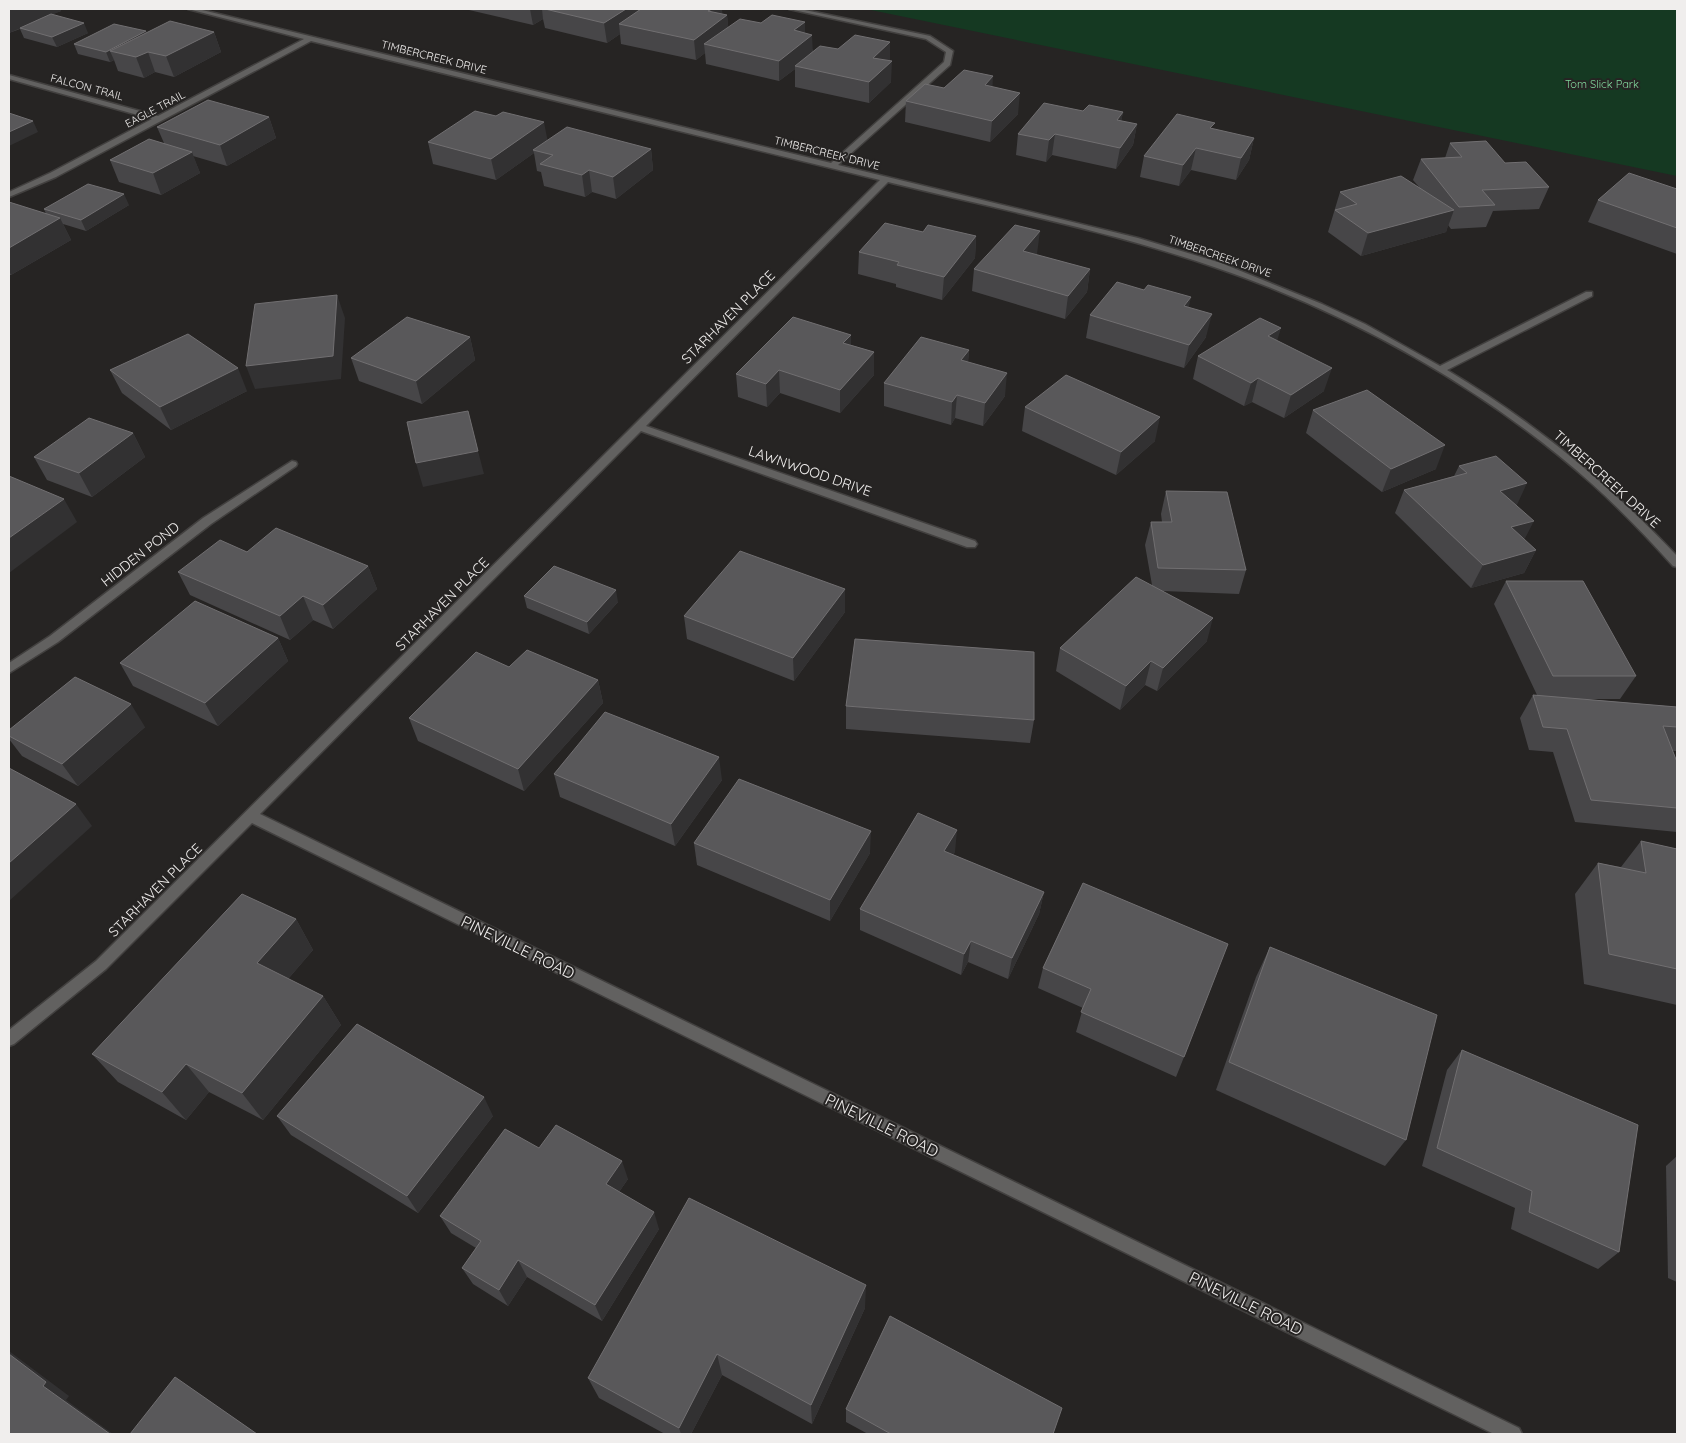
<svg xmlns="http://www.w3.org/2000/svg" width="1686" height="1443" viewBox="0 0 1686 1443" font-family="Quicksand,sans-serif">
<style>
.green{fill:#153922}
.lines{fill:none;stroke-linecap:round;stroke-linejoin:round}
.minor-casing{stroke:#42403f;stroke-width:3}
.minor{fill:#626160;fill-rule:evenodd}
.wall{fill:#474648}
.shaded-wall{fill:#323132}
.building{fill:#59585a;stroke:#716f71}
.labels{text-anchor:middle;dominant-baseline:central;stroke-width:4;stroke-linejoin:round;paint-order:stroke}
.far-street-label{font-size:11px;fill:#f0eeed;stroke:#262423}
.far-park-label{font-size:11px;fill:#81d89d;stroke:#262423}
.street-label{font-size:14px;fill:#f0eeed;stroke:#262423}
.near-street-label{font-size:16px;fill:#f0eeed;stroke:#262423}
</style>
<rect width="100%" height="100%" fill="#262423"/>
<path class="green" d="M 866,9 L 1677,9 L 1677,176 Z"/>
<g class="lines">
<g class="minor-casing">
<g id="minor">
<path d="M 188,9 L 198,9 L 831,163 L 944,62 L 946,52 L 926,39 L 789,9 L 800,9 L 930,36 L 953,51 L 950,65 L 838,165 L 1138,238 L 1221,263 L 1322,304 L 1365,324 L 1440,366 L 1586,292 L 1592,292 L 1592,296 L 1447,370 C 1533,421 1609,484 1677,556 L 1677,567 L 1673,566 C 1647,537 1620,509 1591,483 C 1484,388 1352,314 1217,268 C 1110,231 997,209 888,182 L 646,426 L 975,541 L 977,544 L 975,547 L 967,547 L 641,431 L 260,814 L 1519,1428 L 1522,1434 L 1494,1434 L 252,823 L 106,969 L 14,1044 L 9,1046 L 9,1030 L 96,961 L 880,180 L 311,41 L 56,177 L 9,197 L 9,192 L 50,173 L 152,119 L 9,79 L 9,75 L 158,116 L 304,39 Z"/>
<path d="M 292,461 L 296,462 L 297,464 L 296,466 L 211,524 L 58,642 L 9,673 L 9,663 L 50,636 L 203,518 Z"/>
</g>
</g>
<use href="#minor" class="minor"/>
</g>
<g class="wall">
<path d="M 9,9 L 60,9 L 61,11 L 52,14 L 88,33 L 57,47 L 24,38 L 20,29 L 9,33 Z"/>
<path d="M 469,9 L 722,9 L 722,14 L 727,15 L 728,27 L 761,23 L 805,22 L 805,33 L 813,51 L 838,49 L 890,42 L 890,61 L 891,82 L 869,103 L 795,87 L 795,69 L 779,81 L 706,64 L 705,53 L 696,60 L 621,44 L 620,34 L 607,43 L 545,28 L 543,19 L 533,25 L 469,10 Z"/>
<path d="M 146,31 L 147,33 L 214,32 L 221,52 L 174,77 L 155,72 L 144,78 L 118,71 L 114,60 L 110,62 L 78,54 L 74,44 Z"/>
<path d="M 993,87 L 1018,114 L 990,142 L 905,122 L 906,101 L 944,88 Z"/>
<path d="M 1083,111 L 1123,112 L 1121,121 L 1137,124 L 1133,145 L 1116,169 L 1052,155 L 1046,162 L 1016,155 L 1018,134 Z"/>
<path d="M 269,117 L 276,138 L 227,166 L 193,156 L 200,173 L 161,195 L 119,182 L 110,160 L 164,143 L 157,127 Z"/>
<path d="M 1254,138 L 1249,160 L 1236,180 L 1191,170 L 1179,186 L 1140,177 L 1144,156 Z"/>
<path d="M 547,140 L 651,149 L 653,170 L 616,199 L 592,192 L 585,197 L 544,186 L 541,172 L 537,171 L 534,153 L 496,180 L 433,164 L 428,142 Z"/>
<path d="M 1450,143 L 1505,163 L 1549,187 L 1539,209 L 1493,211 L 1486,227 L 1451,229 L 1448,225 L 1446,232 L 1361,256 L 1328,232 L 1340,192 L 1419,187 L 1413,180 L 1421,159 L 1445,158 Z"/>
<path d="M 1677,189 L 1677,254 L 1588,222 L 1598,200 Z"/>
<path d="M 9,202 L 46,214 L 44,209 L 129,205 L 86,231 L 63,224 L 71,240 L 11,275 L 9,275 Z"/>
<path d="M 923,232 L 976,236 L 975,258 L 942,300 L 896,287 L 896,284 L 858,274 L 859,252 Z"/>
<path d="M 1037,254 L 1037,255 L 1090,269 L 1087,292 L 1065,319 L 972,291 L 974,269 Z"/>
<path d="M 1189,307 L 1206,337 L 1184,368 L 1086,338 L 1090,315 Z"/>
<path d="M 851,335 L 851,345 L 874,352 L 874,375 L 840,413 L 780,393 L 767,407 L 738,397 L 736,374 Z"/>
<path d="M 470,337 L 475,360 L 422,404 L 359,381 L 351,358 Z"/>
<path d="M 1277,341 L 1324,391 L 1284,418 L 1252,402 L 1244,406 L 1193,379 L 1198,356 Z"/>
<path d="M 969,350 L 968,362 L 1005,396 L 983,426 L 955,418 L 951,425 L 884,406 L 884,383 Z"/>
<path d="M 110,370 L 247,391 L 171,430 L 122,393 Z"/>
<path d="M 1025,407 L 1155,441 L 1116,475 L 1022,431 Z"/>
<path d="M 1313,410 L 1436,469 L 1382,492 L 1306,433 Z"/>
<path d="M 133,433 L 145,457 L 92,497 L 47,480 L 34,457 Z"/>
<path d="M 1459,466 L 1516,505 L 1524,539 L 1536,550 L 1524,573 L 1471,588 L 1395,513 L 1404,490 L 1454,476 Z"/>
<path d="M 1166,491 L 1246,570 L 1239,594 L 1163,591 L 1207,641 L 1157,691 L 1145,685 L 1120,710 L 1056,671 L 1060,648 L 1152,585 L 1145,545 L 1151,522 L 1162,522 L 1161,514 Z"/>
<path d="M 247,552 L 368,566 L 377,589 L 333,629 L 313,620 L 290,640 L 190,595 L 178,572 Z"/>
<path d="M 1506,581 L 1636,676 L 1620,699 L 1586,699 L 1677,707 L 1677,749 L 1676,751 L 1673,751 L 1677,762 L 1677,832 L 1575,822 L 1553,752 L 1529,750 L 1520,718 L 1533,695 L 1537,695 L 1494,604 Z"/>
<path d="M 845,589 L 845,612 L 794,681 L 687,639 L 684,616 Z"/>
<path d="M 524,596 L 618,602 L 589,634 L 527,608 Z"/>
<path d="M 278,638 L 288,661 L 218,726 L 133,686 L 120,663 Z"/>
<path d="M 509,667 L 598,680 L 603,703 L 524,791 L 418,741 L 409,718 Z"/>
<path d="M 846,706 L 1034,720 L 1030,743 L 846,729 Z"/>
<path d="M 145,727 L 78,786 L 22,756 L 9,739 L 9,730 Z"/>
<path d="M 554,774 L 722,780 L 675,846 L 560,797 Z"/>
<path d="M 1641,841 L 1677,849 L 1677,1005 L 1584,984 L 1575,894 L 1598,863 L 1621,867 Z"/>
<path d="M 694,843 L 870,853 L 830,921 L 697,865 Z"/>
<path d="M 955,852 L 953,855 L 1044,892 L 1039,914 L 1008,979 L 968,962 L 961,975 L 860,930 L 860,909 Z"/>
<path d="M 1083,883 L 1184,1057 L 1176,1077 L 1076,1032 L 1083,1008 L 1038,988 L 1043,968 Z"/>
<path d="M 296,919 L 313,950 L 288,979 L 323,996 L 341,1025 L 263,1120 L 209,1092 L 186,1120 L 118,1082 L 92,1054 Z"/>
<path d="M 1270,947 L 1406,1140 L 1385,1166 L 1216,1090 L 1256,977 Z"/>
<path d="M 1462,1050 L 1619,1252 L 1598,1269 L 1511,1229 L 1515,1208 L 1422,1166 L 1447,1070 Z"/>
<path d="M 277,1116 L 493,1116 L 418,1213 L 291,1135 Z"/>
<path d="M 539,1148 L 628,1179 L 619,1192 L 659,1229 L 602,1321 L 527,1277 L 508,1306 L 473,1284 L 462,1268 L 476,1248 L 451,1233 L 440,1216 Z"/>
<path d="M 1677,1156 L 1677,1282 L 1668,1278 L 1666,1166 Z"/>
<path d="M 865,1308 L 812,1424 L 722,1375 L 691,1434 L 665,1434 L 599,1398 L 588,1378 Z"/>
<path d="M 846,1409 L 1053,1434 L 868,1434 L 846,1422 Z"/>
</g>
<g class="shaded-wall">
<path d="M 11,9 L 60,9 L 61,11 L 9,33 L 9,10 Z"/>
<path d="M 530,9 L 542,9 L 543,19 L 533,25 Z"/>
<path d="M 626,9 L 645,9 L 619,24 L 620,34 L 607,43 L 604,23 Z"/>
<path d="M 712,9 L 722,9 L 723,19 L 727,15 L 729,35 L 704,44 L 705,53 L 696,60 L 694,40 L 708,11 Z"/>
<path d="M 805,22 L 805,40 L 812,35 L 813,55 L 795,66 L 795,69 L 779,81 L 779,61 L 794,30 Z"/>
<path d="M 84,23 L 88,33 L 57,47 L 52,37 Z"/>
<path d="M 146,31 L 150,42 L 110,51 L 114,60 L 110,62 L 106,52 Z"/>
<path d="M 214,32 L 221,52 L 174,77 L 166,56 Z"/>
<path d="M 890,42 L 890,63 L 873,58 Z"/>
<path d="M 148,52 L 155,72 L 144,78 L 136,57 Z"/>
<path d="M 892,61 L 891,82 L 869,103 L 869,82 Z"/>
<path d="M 993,76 L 992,97 L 985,85 Z"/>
<path d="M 1020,93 L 1018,114 L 990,142 L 992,121 Z"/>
<path d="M 1123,112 L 1119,133 L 1117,120 Z"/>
<path d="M 269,117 L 276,138 L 227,166 L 220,145 Z"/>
<path d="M 33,121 L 38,132 L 9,146 L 9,132 Z"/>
<path d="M 544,122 L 548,143 L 533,150 L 534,153 L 496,180 L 491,159 Z"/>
<path d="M 1137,124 L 1133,145 L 1116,169 L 1120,148 Z"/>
<path d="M 1055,134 L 1052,155 L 1046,162 L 1049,140 Z"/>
<path d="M 1254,138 L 1249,160 L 1236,180 L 1241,158 Z"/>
<path d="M 1196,148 L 1191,170 L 1179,186 L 1183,165 Z"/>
<path d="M 651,149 L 653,170 L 616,199 L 613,177 Z"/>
<path d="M 192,152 L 200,173 L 161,195 L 153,173 Z"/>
<path d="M 589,170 L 592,192 L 585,197 L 582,175 Z"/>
<path d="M 124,194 L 129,205 L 86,231 L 81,220 Z"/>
<path d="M 1454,210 L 1446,232 L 1361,256 L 1368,233 Z"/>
<path d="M 60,218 L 71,240 L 11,275 L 9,271 L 9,248 Z"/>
<path d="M 1040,231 L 1037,254 L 1020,273 L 1023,251 Z"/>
<path d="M 976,236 L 975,258 L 942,300 L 944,277 Z"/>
<path d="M 1090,269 L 1087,292 L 1065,319 L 1068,296 Z"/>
<path d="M 337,295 L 345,318 L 341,379 L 255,389 L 246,366 Z"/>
<path d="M 1191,297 L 1186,320 L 1184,306 Z"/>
<path d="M 1212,314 L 1206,337 L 1184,368 L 1189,345 Z"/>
<path d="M 1281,328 L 1274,351 L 1268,336 Z"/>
<path d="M 851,335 L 851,358 L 843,343 Z"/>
<path d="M 470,337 L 475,360 L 422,404 L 416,381 Z"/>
<path d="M 969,350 L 967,373 L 961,360 Z"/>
<path d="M 874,352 L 874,375 L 840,413 L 840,390 Z"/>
<path d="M 238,368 L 247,391 L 171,430 L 160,407 Z"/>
<path d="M 1332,368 L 1324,391 L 1284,418 L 1291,395 Z"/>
<path d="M 779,370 L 780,393 L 767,407 L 766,384 Z"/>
<path d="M 1007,373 L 1005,396 L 983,426 L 985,403 Z"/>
<path d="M 1258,378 L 1252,402 L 1244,406 L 1251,383 Z"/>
<path d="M 957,395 L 955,418 L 951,425 L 952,402 Z"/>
<path d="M 1160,417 L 1155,441 L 1116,475 L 1121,452 Z"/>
<path d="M 133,433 L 145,457 L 92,497 L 79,473 Z"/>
<path d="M 1445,445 L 1436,469 L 1382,492 L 1391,469 Z"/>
<path d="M 478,451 L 484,474 L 423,487 L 416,463 Z"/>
<path d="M 1527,483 L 1516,507 L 1500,491 Z"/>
<path d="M 64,499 L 77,522 L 9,573 L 9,538 Z"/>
<path d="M 1534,521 L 1522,544 L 1511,527 Z"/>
<path d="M 1536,550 L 1524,573 L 1471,588 L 1483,565 Z"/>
<path d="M 368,566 L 377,589 L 333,629 L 323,605 Z"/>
<path d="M 845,589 L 845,612 L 794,681 L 793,658 Z"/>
<path d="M 616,590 L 618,602 L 589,634 L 587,622 Z"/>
<path d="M 303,596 L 313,620 L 290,640 L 280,616 Z"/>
<path d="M 1213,618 L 1207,641 L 1157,691 L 1163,668 Z"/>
<path d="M 278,638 L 288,661 L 218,726 L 205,703 Z"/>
<path d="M 1151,661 L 1145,685 L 1120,710 L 1126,686 Z"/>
<path d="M 598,680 L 603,703 L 524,791 L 518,769 Z"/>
<path d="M 131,704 L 145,727 L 78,786 L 62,764 Z"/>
<path d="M 719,757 L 722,780 L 675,846 L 671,824 Z"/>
<path d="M 76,804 L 92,826 L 9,901 L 9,863 Z"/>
<path d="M 957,830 L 955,852 L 942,873 L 944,851 Z"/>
<path d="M 871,831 L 870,853 L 830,921 L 830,900 Z"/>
<path d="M 1044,892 L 1039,914 L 1008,979 L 1012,958 Z"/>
<path d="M 296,919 L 313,950 L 276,993 L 257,963 Z"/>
<path d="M 971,941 L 968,962 L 961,975 L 964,954 Z"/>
<path d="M 323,996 L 341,1025 L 263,1120 L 242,1093 Z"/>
<path d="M 186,1064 L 209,1092 L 186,1120 L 162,1092 Z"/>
<path d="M 484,1097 L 493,1116 L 418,1213 L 407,1196 Z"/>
<path d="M 622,1161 L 628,1179 L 612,1202 L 606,1184 Z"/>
<path d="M 654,1212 L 659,1229 L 602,1321 L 595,1305 Z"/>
<path d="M 518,1260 L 527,1277 L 508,1306 L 499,1290 Z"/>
<path d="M 866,1285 L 865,1308 L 812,1424 L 811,1405 Z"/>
<path d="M 9,1351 L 69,1396 L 66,1400 L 113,1434 L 110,1434 L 43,1386 L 9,1354 Z"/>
<path d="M 717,1354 L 722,1375 L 691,1434 L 681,1434 L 679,1428 Z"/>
</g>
<g class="building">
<path d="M 545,9 L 626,9 L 604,23 Z"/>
<path d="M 641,9 L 712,9 L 708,11 L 727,15 L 694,40 L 619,24 Z"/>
<path d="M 51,14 L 84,23 L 52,37 L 20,28 Z"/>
<path d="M 772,15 L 805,22 L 794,30 L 812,35 L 779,61 L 704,44 L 740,19 L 761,23 Z"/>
<path d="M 170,21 L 214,32 L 166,56 L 148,52 L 136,57 L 110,51 Z"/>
<path d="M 114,24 L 146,31 L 106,52 L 74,44 Z"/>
<path d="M 855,35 L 890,42 L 873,58 L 892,61 L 869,82 L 795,66 L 820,46 L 838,49 Z"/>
<path d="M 964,70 L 993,76 L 985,85 L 1020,93 L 992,121 L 906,101 L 925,84 L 944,88 Z"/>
<path d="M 208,100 L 269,117 L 220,145 L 157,127 Z"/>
<path d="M 1044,103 L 1083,111 L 1089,105 L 1123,112 L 1117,120 L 1137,124 L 1120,148 L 1055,134 L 1049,140 L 1018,134 Z"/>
<path d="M 475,111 L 496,116 L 503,112 L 544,122 L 491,159 L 428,142 Z"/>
<path d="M 9,113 L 33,121 L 9,132 Z"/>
<path d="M 1177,114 L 1215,123 L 1210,128 L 1254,138 L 1241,158 L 1196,148 L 1183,165 L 1144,156 Z"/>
<path d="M 567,127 L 651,149 L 613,177 L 589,170 L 582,175 L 540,164 L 553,155 L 533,150 Z"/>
<path d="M 149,139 L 192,152 L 153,173 L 110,160 Z"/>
<path d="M 1486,141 L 1505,163 L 1526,162 L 1549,187 L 1482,190 L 1495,205 L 1459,207 L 1421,159 L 1462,157 L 1450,143 Z"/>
<path d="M 1629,173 L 1677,189 L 1677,228 L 1598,200 Z"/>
<path d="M 1401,176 L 1454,210 L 1368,233 L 1335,210 L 1357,204 L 1340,192 Z"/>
<path d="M 88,184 L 124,194 L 81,220 L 44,209 Z"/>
<path d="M 9,202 L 60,218 L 9,248 Z"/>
<path d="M 885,223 L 923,232 L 928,225 L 976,236 L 944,277 L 897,265 L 899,262 L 859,252 Z"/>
<path d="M 1015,225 L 1040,231 L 1023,251 L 1090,269 L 1068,296 L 974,269 Z"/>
<path d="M 1117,282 L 1144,290 L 1148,285 L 1191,297 L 1184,306 L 1212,314 L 1189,345 L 1090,315 Z"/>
<path d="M 337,295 L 333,356 L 246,366 L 255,304 Z"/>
<path d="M 407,317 L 470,337 L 416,381 L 351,358 Z"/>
<path d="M 793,317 L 851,335 L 843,343 L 874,352 L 840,390 L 779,370 L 766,384 L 736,374 Z"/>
<path d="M 1260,318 L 1281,328 L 1268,336 L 1332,368 L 1291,395 L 1258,378 L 1251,383 L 1198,356 Z"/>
<path d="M 188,334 L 238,368 L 160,407 L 110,370 Z"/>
<path d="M 921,337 L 969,350 L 961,360 L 1007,373 L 985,403 L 957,395 L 952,402 L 884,383 Z"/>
<path d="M 1066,375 L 1160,417 L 1121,452 L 1025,407 Z"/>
<path d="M 1367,390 L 1445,445 L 1391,469 L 1313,410 Z"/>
<path d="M 468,411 L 478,451 L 416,463 L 407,422 Z"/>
<path d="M 89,418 L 133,433 L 79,473 L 34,457 Z"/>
<path d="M 1496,456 L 1527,483 L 1500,491 L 1534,521 L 1511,527 L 1536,550 L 1483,565 L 1404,490 L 1467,473 L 1459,466 Z"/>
<path d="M 9,476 L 64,499 L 9,538 Z"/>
<path d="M 1166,491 L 1227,492 L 1246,570 L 1158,568 L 1151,522 L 1172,522 Z"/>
<path d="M 276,528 L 368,566 L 323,605 L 303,596 L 280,616 L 178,572 L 220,540 L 247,552 Z"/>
<path d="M 740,551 L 845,589 L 793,658 L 684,616 Z"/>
<path d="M 554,566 L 616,590 L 587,622 L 524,596 Z"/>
<path d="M 1136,577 L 1213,618 L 1163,668 L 1151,661 L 1126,686 L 1060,648 Z"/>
<path d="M 1506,581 L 1583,581 L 1636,676 L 1553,676 Z"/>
<path d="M 195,601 L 278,638 L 205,703 L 120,663 Z"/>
<path d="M 855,639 L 1034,652 L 1034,720 L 846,706 Z"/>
<path d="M 527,650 L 598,680 L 518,769 L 409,718 L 476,652 L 509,667 Z"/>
<path d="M 75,677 L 131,704 L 62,764 L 9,736 L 9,730 Z"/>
<path d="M 1533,695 L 1677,707 L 1677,727 L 1663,726 L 1677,762 L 1677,808 L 1591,800 L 1567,729 L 1543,727 Z"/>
<path d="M 605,712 L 719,757 L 671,824 L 554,774 Z"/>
<path d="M 9,768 L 76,804 L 9,863 Z"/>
<path d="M 739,779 L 871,831 L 830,900 L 694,843 Z"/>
<path d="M 918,813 L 957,830 L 944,851 L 1044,892 L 1012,958 L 971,941 L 964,954 L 860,909 Z"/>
<path d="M 1641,841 L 1677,849 L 1677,969 L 1609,954 L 1598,863 L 1646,873 Z"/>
<path d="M 1083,883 L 1228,944 L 1184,1057 L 1081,1012 L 1091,989 L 1043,968 Z"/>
<path d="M 242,894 L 296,919 L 257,963 L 323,996 L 242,1093 L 186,1064 L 162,1092 L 92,1054 Z"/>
<path d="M 1270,947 L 1437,1015 L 1406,1140 L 1229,1062 Z"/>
<path d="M 357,1024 L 484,1097 L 407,1196 L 277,1116 Z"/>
<path d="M 1462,1050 L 1638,1125 L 1619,1252 L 1529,1212 L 1532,1191 L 1437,1148 Z"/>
<path d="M 556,1125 L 622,1161 L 606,1184 L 654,1212 L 595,1305 L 518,1260 L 499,1290 L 462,1268 L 481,1241 L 440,1216 L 505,1129 L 539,1148 Z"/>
<path d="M 689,1198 L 866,1285 L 811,1405 L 717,1354 L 679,1428 L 588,1378 Z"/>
<path d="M 890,1316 L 1062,1408 L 1053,1434 L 891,1434 L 846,1409 Z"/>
<path d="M 9,1354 L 46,1382 L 43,1386 L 110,1434 L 9,1434 Z"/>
<path d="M 175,1377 L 257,1434 L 130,1434 Z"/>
</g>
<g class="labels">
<g class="far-street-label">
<text transform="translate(434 57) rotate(14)">TIMBERCREEK DRIVE</text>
<text transform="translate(87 87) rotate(15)">FALCON TRAIL</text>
<text transform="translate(155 109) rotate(-28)">EAGLE TRAIL</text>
<text transform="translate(827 153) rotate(14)">TIMBERCREEK DRIVE</text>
<text transform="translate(1220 256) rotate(19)">TIMBERCREEK DRIVE</text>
</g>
<g class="far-park-label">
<text x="1602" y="84">Tom Slick Park</text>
</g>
<g class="street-label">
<text transform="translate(728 317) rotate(-45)">STARHAVEN PLACE</text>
<text transform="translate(810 471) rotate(19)">LAWNWOOD DRIVE</text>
<text transform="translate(1607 479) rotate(42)">TIMBERCREEK DRIVE</text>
<text transform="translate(140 554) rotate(-38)">HIDDEN POND</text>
<text transform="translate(442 604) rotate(-45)">STARHAVEN PLACE</text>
<text transform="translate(155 890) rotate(-45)">STARHAVEN PLACE</text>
</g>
<g class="near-street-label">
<text transform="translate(518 947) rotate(26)">PINEVILLE ROAD</text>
<text transform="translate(882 1125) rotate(26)">PINEVILLE ROAD</text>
<text transform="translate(1246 1303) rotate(26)">PINEVILLE ROAD</text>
</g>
</g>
<rect width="1686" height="1443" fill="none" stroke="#f0eeed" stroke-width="20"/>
</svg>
